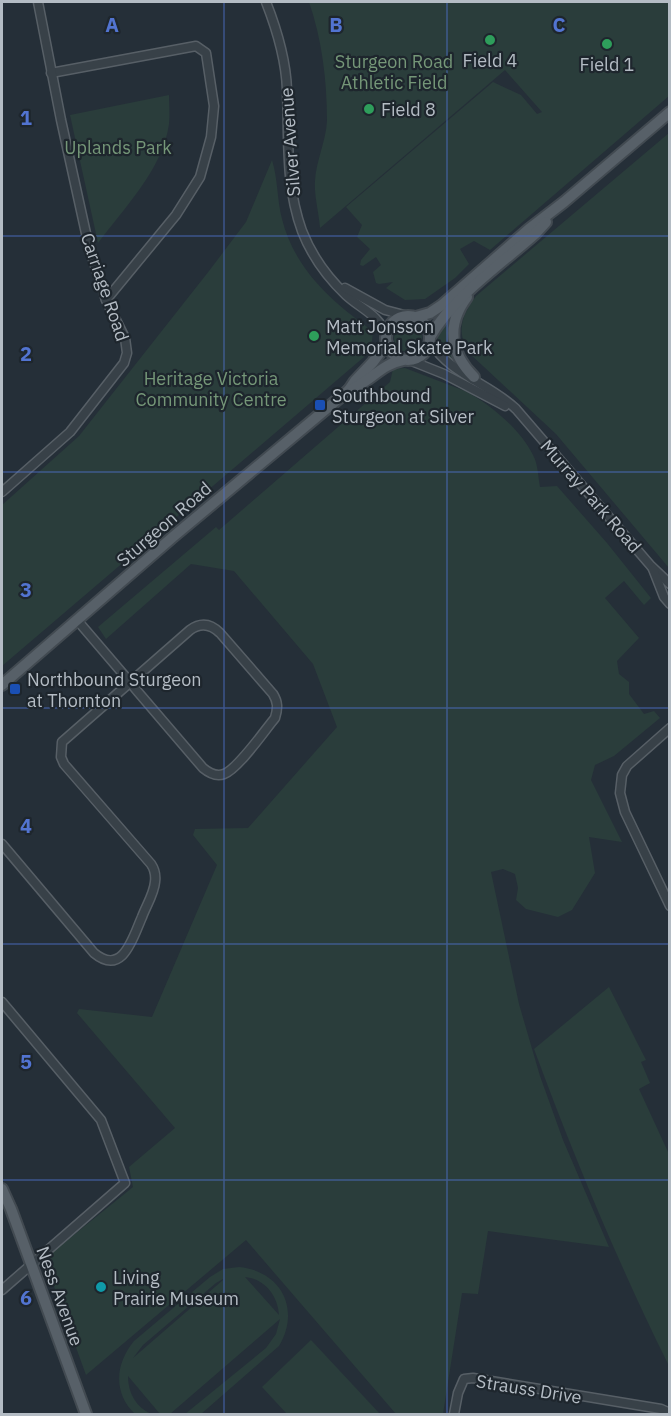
<svg xmlns="http://www.w3.org/2000/svg" width="671" height="1416" viewBox="0 0 671 1416" font-family="'IBM Plex Sans',sans-serif">
<style>
.green{fill:#2a3d3b;fill-rule:evenodd}
.lines{fill:none;stroke-linecap:round;stroke-linejoin:round}
.minor-casing{stroke:#575f66;stroke-width:11}
.major-casing{stroke:#424a51;stroke-width:14}
.minor{stroke:#384148;stroke-width:8}
.major{stroke:#576068;stroke-width:10}
.grid{fill:none;stroke:#5274d1;stroke-width:1.5;stroke-opacity:0.55}
.leisure-dot{fill:#2e9e5b;stroke:#1e262d;stroke-width:2}
.transit-dot{fill:#1a4fb4;stroke:#1e262d;stroke-width:2}
.culture-dot{fill:#0f9aa8;stroke:#1e262d;stroke-width:2}
.labels{text-anchor:middle;dominant-baseline:central;stroke-width:4.5;stroke-linejoin:round;paint-order:stroke}
.poi-label{font-size:18px;fill:#b4bcc4;stroke:#1e262d;text-anchor:start}
.park-label{font-size:18px;fill:#759778;stroke:#1e262d}
.street-label{font-size:18px;fill:#b4bcc4;stroke:#1e262d}
.grid-label{font-size:20px;text-anchor:middle;font-weight:bold;fill:#5274d1;stroke:#1e262d;stroke-width:4.5;stroke-linejoin:round;paint-order:stroke}
</style>
<rect width="100%" height="100%" fill="#252f38"/>
<g class="green">
<path d="M 309,2 L 669,2 L 669,96 L 490,250 L 474,241 L 460,249 L 469,264 L 455,278 L 425,299 L 405,300 L 386,288 L 393,282 L 379,284 L 376,283 L 373,272 L 381,265 L 376,257 L 363,266 L 360,265 L 361,260 L 370,249 L 357,237 L 362,225 L 346,207 L 493,82 L 521,95 L 537,114 L 542,112 L 505,70 L 320,228 C 319,213 314,196 315,181 C 316,161 326,141 327,121 C 327,80 322,40 309,2 Z"/>
<path d="M 169,95 C 169,104 170,115 169,124 C 163,169 124,208 98,243 L 70,115 Z"/>
<path d="M 669,133 L 669,568 L 556,434 L 468,352 C 456,329 462,316 476,296 Z"/>
<path d="M 272,160 C 278,179 277,200 282,219 C 295,270 332,302 373,331 L 371,351 L 2,666 L 2,505 L 79,436 L 209,271 L 246,222 Z"/>
<path d="M 452,313 C 446,331 449,344 456,361 L 454,362 C 428,344 437,334 452,313 Z"/>
<circle cx="408" cy="338" r="14"/>
<path d="M 405,368 L 465,391 C 490,404 520,429 533,455 C 538,464 538,476 540,487 L 557,486 L 607,543 L 651,598 L 644,605 L 624,581 L 605,598 L 639,638 L 617,661 L 619,674 L 629,682 L 629,694 L 644,714 L 654,711 L 660,718 L 614,756 L 595,765 L 591,780 L 622,842 L 589,837 L 595,873 L 572,910 L 558,917 L 526,909 L 516,900 L 518,888 L 515,874 L 503,869 L 491,872 L 519,1004 L 540,1076 L 563,1140 L 609,1247 L 488,1231 L 478,1294 L 462,1293 L 443,1414 L 396,1414 L 246,1240 L 86,1375 L 44,1259 L 133,1187 L 129,1167 L 175,1128 L 77,1013 L 79,1009 L 152,1017 L 217,865 L 193,835 L 195,829 L 248,828 L 337,727 L 313,664 L 234,571 L 191,564 L 106,639 L 98,627 L 216,527 L 219,530 L 390,382 L 393,369 Z"/>
<path d="M 609,987 L 646,1060 L 641,1062 L 650,1083 L 639,1089 L 669,1154 L 669,1366 C 618,1263 574,1157 534,1049 Z"/>
<path d="M 239,1267 C 281,1271 301,1309 279,1346 L 201,1414 L 185,1414 L 266,1348 L 276,1334 L 280,1319 L 170,1414 L 160,1414 L 128,1376 C 128,1393 136,1407 151,1414 L 135,1414 C 113,1393 115,1364 134,1341 L 210,1277 L 223,1269 ZM 245,1277 C 265,1279 278,1296 279,1315 ZM 223,1279 L 223,1280 L 133,1358 L 143,1345 L 216,1283 Z"/>
<path d="M 311,1340 L 380,1414 L 287,1414 L 262,1387 Z"/>
</g>
<g class="lines">
<g class="minor-casing">
<g id="minor">
<path d="M 266,2 C 277,30 286,59 287,90 C 289,139 285,184 302,231 C 311,254 327,277 346,295 C 361,309 380,315 386,336"/>
<path d="M 51,73 L 196,46 L 206,53 L 214,106 L 211,137 L 200,177 L 176,215 L 106,300"/>
<path d="M 345,288 L 385,310 L 408,316"/>
<path d="M 430,341 C 450,375 489,383 516,409 L 651,566 L 670,584"/>
<path d="M 409,360 L 444,374 L 505,406"/>
<path d="M 2,492 L 70,432 L 124,363 L 127,353 L 125,338 L 106,300 L 89,247 L 61,120 L 38,2"/>
<path d="M 653,569 L 664,597 L 670,604"/>
<path d="M 670,728 L 627,766 L 622,775 L 620,793 L 625,812 L 670,906"/>
<path d="M 2,844 L 94,953 C 123,977 133,937 142,917 C 146,906 154,894 155,882 C 156,875 155,870 151,864 L 64,764 L 61,757 L 62,742 L 190,630 C 201,622 211,624 220,633 L 273,694 C 278,702 278,708 275,718 C 265,730 238,769 224,774 C 216,777 209,773 203,768 L 138,692 L 124,675 L 77,620"/>
<path d="M 2,1002 L 101,1120 L 125,1183 L 2,1290"/>
<path d="M 454,1414 L 458,1393 L 464,1379 L 473,1378 L 661,1409 L 670,1413"/>
</g>
</g>
<g class="major-casing">
<g id="major">
<path d="M 467,297 C 446,325 450,353 474,377"/>
<circle cx="408" cy="338" r="22"/>
<path d="M 416,317 L 430,313 L 442,305 L 529,229 L 564,202 L 670,112"/>
<path d="M 430,337 C 453,297 500,265 535,234 L 546,222"/>
<path d="M 349,390 L 355,381 L 373,362 L 387,343"/>
<path d="M 2,685 L 174,536 L 349,390 C 369,383 381,364 403,360"/>
<path d="M 2,1189 L 11,1209 L 86,1414"/>
</g>
</g>
<use href="#minor" class="minor"/>
<use href="#major" class="major"/>
</g>
<path class="grid" d="M 224,2 L 224,1414M 447,2 L 447,1414M 2,236 L 670,236M 2,472 L 670,472M 2,708 L 670,708M 2,944 L 670,944M 2,1180 L 670,1180"/>
<g class="leisure-dot">
<circle cx="490" cy="40" r="6"/>
<circle cx="607" cy="44" r="6"/>
<circle cx="369" cy="109" r="6"/>
<circle cx="314" cy="336" r="6"/>
</g>
<g class="transit-dot">
<rect x="314" y="399" width="12" height="12" rx="3"/>
<rect x="9" y="683" width="12" height="12" rx="3"/>
</g>
<circle class="culture-dot" cx="101" cy="1287" r="6"/>
<g class="labels">
<g class="poi-label">
<text x="490" y="60" text-anchor="middle">Field 4</text>
<text x="607" y="64" text-anchor="middle">Field 1</text>
<text x="381" y="109">Field 8</text>
<text x="326" y="326">Matt Jonsson<tspan x="326" dy="21">Memorial Skate Park</tspan></text>
<text x="332" y="395">Southbound<tspan x="332" dy="21">Sturgeon at Silver</tspan></text>
<text x="27" y="679">Northbound Sturgeon<tspan x="27" dy="21">at Thornton</tspan></text>
<text x="113" y="1277">Living<tspan x="113" dy="21">Prairie Museum</tspan></text>
</g>
<g class="park-label">
<text x="394" y="61">Sturgeon Road<tspan x="394" dy="21">Athletic Field</tspan></text>
<text x="118" y="147">Uplands Park</text>
<text x="211" y="378">Heritage Victoria<tspan x="211" dy="21">Community Centre</tspan></text>
</g>
<g class="street-label">
<text transform="translate(290 142) rotate(-94)">Silver Avenue</text>
<text transform="translate(105 287) rotate(71)">Carriage Road</text>
<text transform="translate(591 496) rotate(49)">Murray Park Road</text>
<text transform="translate(164 524) rotate(-41)">Sturgeon Road</text>
<text transform="translate(60 1296) rotate(70)">Ness Avenue</text>
<text transform="translate(529 1389) rotate(9)">Strauss Drive</text>
</g>
</g>
<g class="grid-label">
<text x="112" y="32">A</text>
<text x="336" y="32">B</text>
<text x="559" y="32">C</text>
<text x="26" y="125">1</text>
<text x="26" y="361">2</text>
<text x="26" y="597">3</text>
<text x="26" y="833">4</text>
<text x="26" y="1069">5</text>
<text x="26" y="1305">6</text>
</g>
<rect width="671" height="1416" fill="none" stroke="#b4bcc4" stroke-width="6"/>
</svg>
